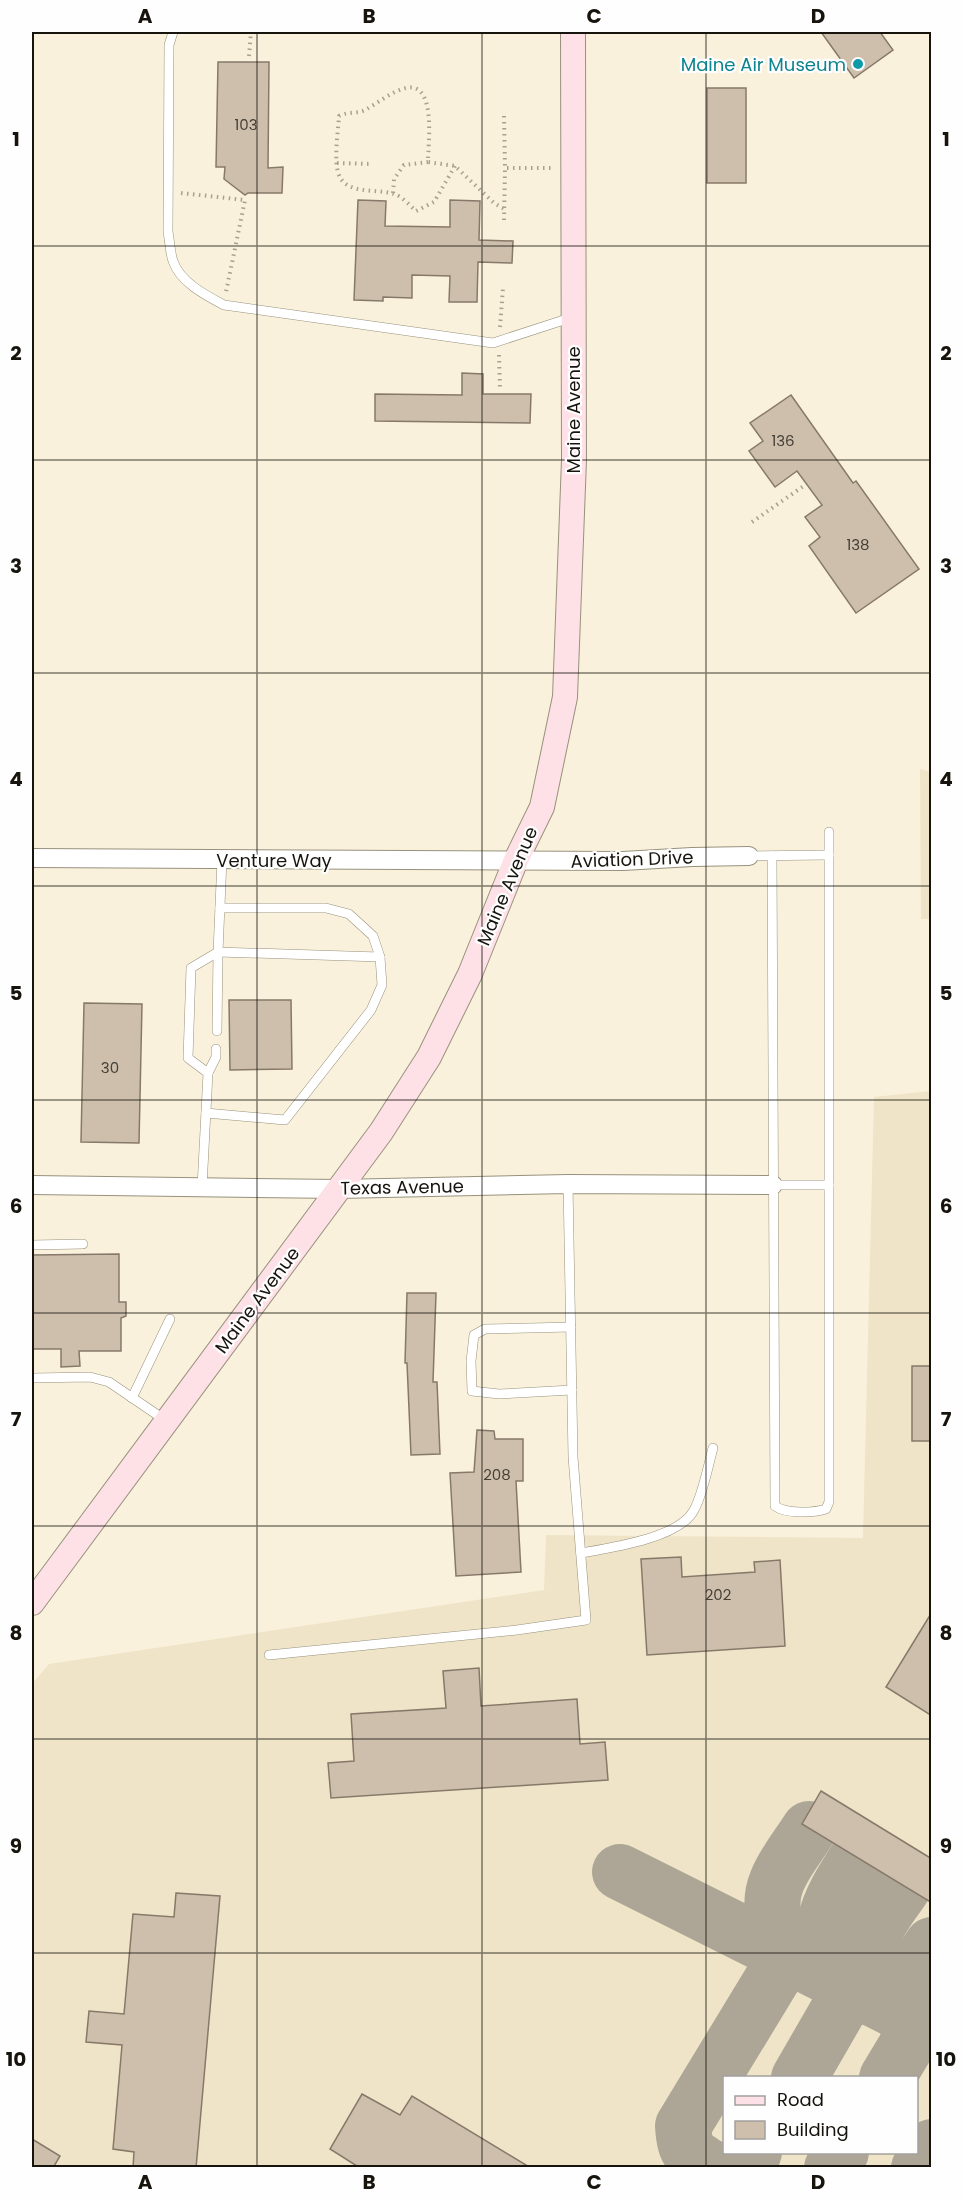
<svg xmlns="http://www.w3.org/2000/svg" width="963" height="2199" viewBox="0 0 963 2199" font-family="Poppins,sans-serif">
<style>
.built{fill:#efe4c7;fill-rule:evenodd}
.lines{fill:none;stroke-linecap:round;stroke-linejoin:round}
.taxiway{stroke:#ada696;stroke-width:56}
.building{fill:#cebfad;stroke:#877969;stroke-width:1.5}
.lane-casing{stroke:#98917d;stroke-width:10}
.street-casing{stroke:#98917d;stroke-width:20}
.secondary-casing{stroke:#98917d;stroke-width:26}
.path{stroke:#a7a190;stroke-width:4;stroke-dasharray:1.5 4.5;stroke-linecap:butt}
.lane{stroke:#fff;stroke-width:9}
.street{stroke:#fff;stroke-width:18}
.secondary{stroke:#fde1e6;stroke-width:24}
.grid{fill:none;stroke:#17140d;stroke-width:1.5;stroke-opacity:0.55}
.culture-dot{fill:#0f9aa8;stroke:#fefefe;stroke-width:2}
.labels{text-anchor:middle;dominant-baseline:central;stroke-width:4.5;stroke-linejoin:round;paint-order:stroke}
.number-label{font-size:15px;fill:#453f35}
.culture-label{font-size:18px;fill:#0d838f;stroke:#fefefe;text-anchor:end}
.street-label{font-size:18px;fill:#17140d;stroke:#fefefe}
.neatline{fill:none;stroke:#17140d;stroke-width:2}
.grid-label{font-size:20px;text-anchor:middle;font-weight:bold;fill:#17140d}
</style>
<rect width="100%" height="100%" fill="#f9f1db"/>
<g class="built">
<path d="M 920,769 L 931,772 L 931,919 L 921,919 Z"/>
<path d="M 931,1091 L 931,2167 L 32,2168 L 32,1684 L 49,1664 L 544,1590 L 546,1535 L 863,1538 L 874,1097 ZM 724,2078 L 916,2078 L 916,2152 L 724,2152 Z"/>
</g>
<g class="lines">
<g class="taxiway">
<path d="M 620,1872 L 932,2028"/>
<path d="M 932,1945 C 916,1967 916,1994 932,2017"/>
<path d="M 800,1962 C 778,1943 765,1910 777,1881 C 784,1863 799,1845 809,1829"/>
<path d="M 848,1986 C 805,1939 828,1903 857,1858"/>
<path d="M 897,2011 C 879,1987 866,1961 876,1931 C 881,1916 895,1900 904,1886"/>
<path d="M 799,2078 L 844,2000 L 856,1996 L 869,1997"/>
<path d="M 887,2078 L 914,2033 L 923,2028 L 932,2029"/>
<path d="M 711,2168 C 689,2154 685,2153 683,2126 L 779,1968 L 787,1963 L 800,1962"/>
<path d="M 747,2168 L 754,2152"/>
<path d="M 832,2168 L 841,2152"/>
<path d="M 919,2168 L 932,2147"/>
</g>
</g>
<g class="building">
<path d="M 821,32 L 880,32 L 893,50 L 854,78 Z"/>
<path d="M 218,62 L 269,62 L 268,168 L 283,167 L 282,193 L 248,193 L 245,195 L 224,179 L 225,167 L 216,167 Z"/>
<rect x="707" y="88" width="39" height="95"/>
<path d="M 358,200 L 386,201 L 385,226 L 450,227 L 450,200 L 480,201 L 479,240 L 513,241 L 512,263 L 478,262 L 477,302 L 449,302 L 450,276 L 412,275 L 412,298 L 383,297 L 383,301 L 354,300 Z"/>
<path d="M 462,373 L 483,374 L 483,394 L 531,394 L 530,423 L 375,421 L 375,394 L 462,395 Z"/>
<path d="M 791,395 L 853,483 L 856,481 L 919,569 L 856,613 L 809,546 L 820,537 L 805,517 L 822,505 L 797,471 L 775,487 L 749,451 L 763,441 L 750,423 Z"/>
<path d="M 229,1000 L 291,1000 L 292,1069 L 230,1070 Z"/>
<path d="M 84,1003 L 142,1004 L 139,1143 L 81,1142 Z"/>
<path d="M 119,1254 L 119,1302 L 126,1302 L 126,1316 L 121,1318 L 121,1351 L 79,1351 L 80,1366 L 61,1367 L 61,1349 L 32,1349 L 32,1255 Z"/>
<path d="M 407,1293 L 436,1293 L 433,1382 L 437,1382 L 440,1454 L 411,1455 L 407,1363 L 405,1363 Z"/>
<rect x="912" y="1366" width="20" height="75"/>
<path d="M 477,1430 L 494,1431 L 495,1439 L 523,1439 L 523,1481 L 516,1481 L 521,1572 L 456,1576 L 450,1473 L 474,1472 Z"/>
<path d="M 681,1557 L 682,1577 L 755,1572 L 754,1562 L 780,1560 L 785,1646 L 647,1655 L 641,1559 Z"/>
<path d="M 932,1612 L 932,1716 L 886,1687 Z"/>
<path d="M 479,1668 L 481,1706 L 577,1699 L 580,1744 L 605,1742 L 608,1780 L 331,1798 L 328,1763 L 354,1761 L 351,1714 L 446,1708 L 443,1671 Z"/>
<path d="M 821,1791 L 932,1859 L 932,1903 L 802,1824 Z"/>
<path d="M 176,1893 L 220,1896 L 196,2168 L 133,2168 L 134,2152 L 113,2149 L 122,2045 L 86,2042 L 89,2011 L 124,2014 L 133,1914 L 174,1917 Z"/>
<path d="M 362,2094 L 400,2115 L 412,2096 L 531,2168 L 360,2168 L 330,2149 Z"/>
<path d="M 32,2139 L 60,2156 L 53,2168 L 32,2168 Z"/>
</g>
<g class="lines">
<g class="lane-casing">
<g id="lane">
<path d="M 173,32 L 169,45 L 168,232 C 170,242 170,253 173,261 C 180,282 205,295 224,305 L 493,343 L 573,317"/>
<path d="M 749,856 L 829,855"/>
<path d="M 772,856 L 775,1506 C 786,1514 813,1513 826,1509 L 829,1502 L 829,832"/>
<path d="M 222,859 L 218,952 L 380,957"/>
<path d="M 217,1031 L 218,952"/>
<path d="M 208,1073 L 216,1057 L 216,1049"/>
<path d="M 206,1113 L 285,1120 L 371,1010 L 382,985 L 380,957 L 373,936 L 349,914 L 326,908 L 220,908"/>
<path d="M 773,1185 L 829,1185"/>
<path d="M 202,1187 L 208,1073 L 188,1058 L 191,968 L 218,952"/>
<path d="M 32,1245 L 83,1244"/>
<path d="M 571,1327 L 485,1329 L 474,1335 L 471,1361 L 472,1391 L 499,1394 L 572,1390"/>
<path d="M 32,1378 L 90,1377 L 109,1382 L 165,1420"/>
<path d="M 132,1398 L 170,1319"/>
<path d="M 581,1553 C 610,1548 680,1538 694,1510 C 703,1494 708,1466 713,1448"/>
<path d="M 269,1655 L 517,1630 L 586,1620 L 573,1457 L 568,1184"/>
</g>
</g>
<g class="street-casing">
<g id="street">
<path d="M 32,858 L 623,861 L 692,857 L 749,856"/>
<path d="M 32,1185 L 339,1189 L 568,1184 L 773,1185"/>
</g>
</g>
<g class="secondary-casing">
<path id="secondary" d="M 32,1603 L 381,1132 L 429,1057 L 470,974 L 516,860 L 542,807 L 565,697 L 574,460 L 573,32"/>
</g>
<g class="path">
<path d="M 249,56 L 251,32"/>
<path d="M 504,116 L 505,168"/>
<path d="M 337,163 L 372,164"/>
<path d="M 455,166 L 434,202 L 416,211 C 410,206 402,196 394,194 C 377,188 344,196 338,172 C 334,158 338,132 339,116 C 349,111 358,114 365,110 C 378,103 392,91 406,88 C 437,81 428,145 428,162 L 455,166 L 494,203 L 504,209"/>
<path d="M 181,193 L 245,200 L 226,292"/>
<path d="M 393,193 L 394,179 L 404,165 L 428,162"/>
<path d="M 504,220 L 505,168 L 552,168"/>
<path d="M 500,327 L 503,288"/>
<path d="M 499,355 L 500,390"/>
<path d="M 752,522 L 805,485"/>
</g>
<use href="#lane" class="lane"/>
<use href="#street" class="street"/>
<use href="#secondary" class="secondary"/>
</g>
<path class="grid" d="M 257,32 L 257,2168M 482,32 L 482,2168M 706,32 L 706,2168M 32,246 L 932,246M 32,460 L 932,460M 32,673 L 932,673M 32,886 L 932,886M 32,1100 L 932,1100M 32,1313 L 932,1313M 32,1526 L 932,1526M 32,1739 L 932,1739M 32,1953 L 932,1953"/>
<circle class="culture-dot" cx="858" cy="64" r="6"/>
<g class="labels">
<g class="number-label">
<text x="246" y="124">103</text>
<text x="783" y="440">136</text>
<text x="858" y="544">138</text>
<text x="110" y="1067">30</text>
<text x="497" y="1474">208</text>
<text x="718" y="1594">202</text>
</g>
<g class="culture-label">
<text x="846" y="64">Maine Air Museum</text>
</g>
<g class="street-label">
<text transform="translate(573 410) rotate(-90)">Maine Avenue</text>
<text transform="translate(632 859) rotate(-2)">Aviation Drive</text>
<text x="274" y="860">Venture Way</text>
<text transform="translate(507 886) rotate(-67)">Maine Avenue</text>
<text transform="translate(402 1187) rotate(-1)">Texas Avenue</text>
<text transform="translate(257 1300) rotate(-53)">Maine Avenue</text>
</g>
</g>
<rect width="963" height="2199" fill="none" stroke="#fefefe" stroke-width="66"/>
<rect x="723" y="2076" width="195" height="78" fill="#fefefe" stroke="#a2a09e" stroke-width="1.5"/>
<rect x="735" y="2096" width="30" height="9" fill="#fde1e6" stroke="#a2a09e" stroke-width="1.5"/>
<text x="777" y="2106" font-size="18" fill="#17140d">Road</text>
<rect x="735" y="2121" width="30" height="18" fill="#cebfad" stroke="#a2a09e" stroke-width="1.5"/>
<text x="777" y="2136" font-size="18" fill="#17140d">Building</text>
<rect x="33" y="33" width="897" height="2133" class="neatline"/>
<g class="grid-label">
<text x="145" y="23">A</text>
<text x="369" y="23">B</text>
<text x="594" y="23">C</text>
<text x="818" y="23">D</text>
<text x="16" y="146">1</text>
<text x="946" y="146">1</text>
<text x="16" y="360">2</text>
<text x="946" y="360">2</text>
<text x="16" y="573">3</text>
<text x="946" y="573">3</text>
<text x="16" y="786">4</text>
<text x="946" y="786">4</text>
<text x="16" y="1000">5</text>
<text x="946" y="1000">5</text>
<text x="16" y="1213">6</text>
<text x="946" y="1213">6</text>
<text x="16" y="1426">7</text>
<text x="946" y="1426">7</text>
<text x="16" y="1640">8</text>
<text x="946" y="1640">8</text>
<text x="16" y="1853">9</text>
<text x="946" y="1853">9</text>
<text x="16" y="2066">10</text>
<text x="946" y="2066">10</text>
<text x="145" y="2189">A</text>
<text x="369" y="2189">B</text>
<text x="594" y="2189">C</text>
<text x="818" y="2189">D</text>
</g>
</svg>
